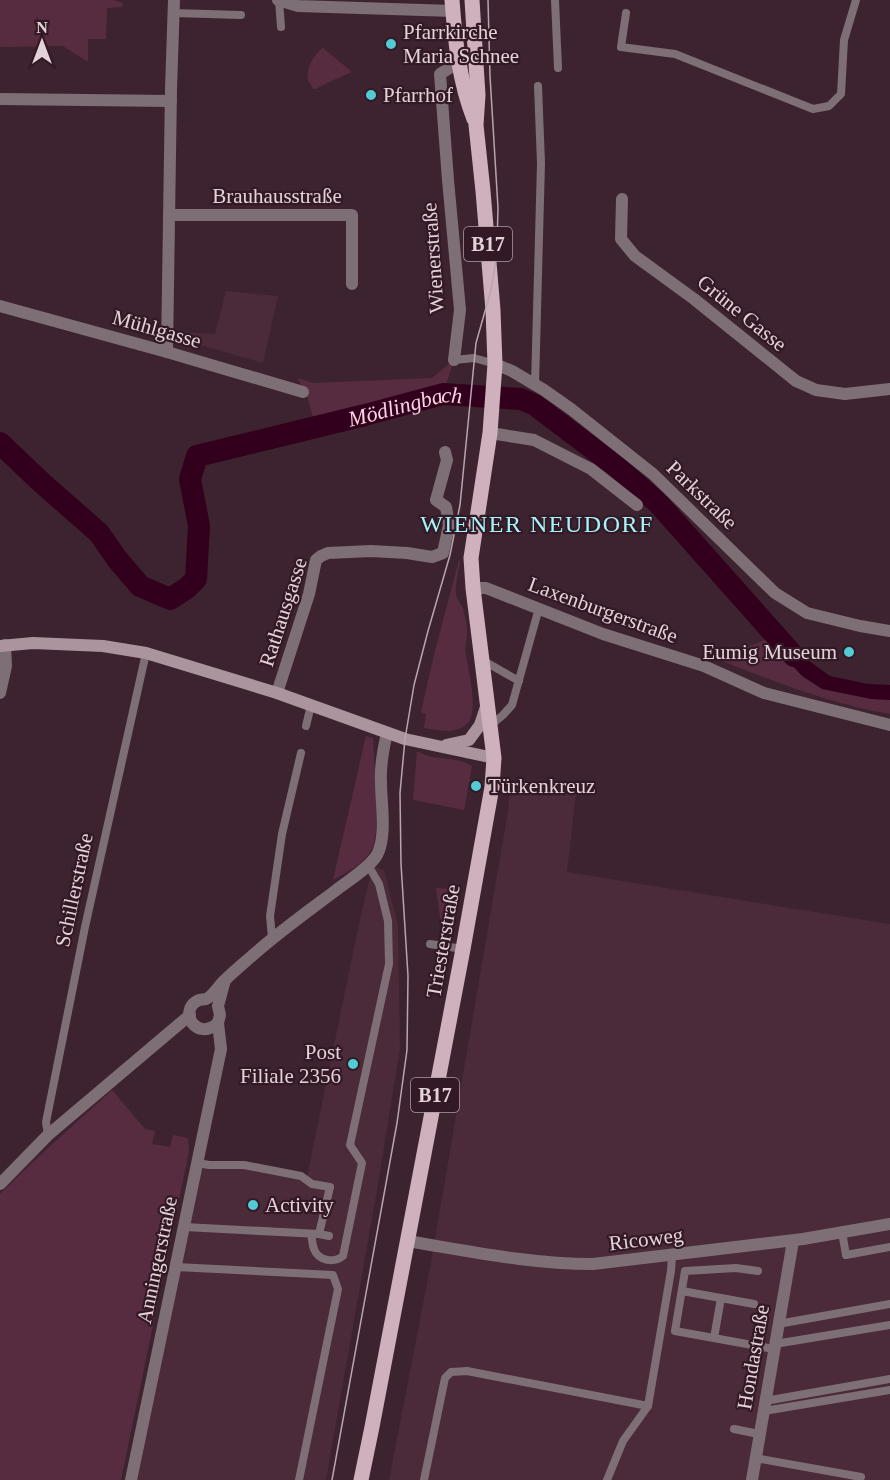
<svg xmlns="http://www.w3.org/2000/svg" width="890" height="1480" viewBox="0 0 890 1480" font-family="'Times New Roman',serif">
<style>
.built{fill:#4b2a39}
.green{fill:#582c40}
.water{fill:#32001c}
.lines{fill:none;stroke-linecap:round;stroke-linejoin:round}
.river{stroke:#32001c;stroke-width:22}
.lane{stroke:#7d6f75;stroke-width:8}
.street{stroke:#7d6f75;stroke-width:12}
.secondary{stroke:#ab949d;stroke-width:12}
.primary{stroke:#ceb1bd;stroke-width:15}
.tram{stroke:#b9a5ad;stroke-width:1.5}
.poi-dot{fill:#51ccd5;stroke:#331925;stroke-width:2}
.labels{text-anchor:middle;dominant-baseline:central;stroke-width:4.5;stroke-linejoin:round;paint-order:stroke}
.shield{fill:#331925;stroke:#af9aa3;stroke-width:1.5}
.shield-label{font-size:20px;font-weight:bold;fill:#e4d2d9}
.poi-label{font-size:21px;fill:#e4d2d9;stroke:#331925;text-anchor:start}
.street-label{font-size:21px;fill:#e4d2d9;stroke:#331925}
.water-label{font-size:22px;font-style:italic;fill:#fad4e3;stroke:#331925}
.quarter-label{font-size:24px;letter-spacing:1.5px;fill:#a3f5fb;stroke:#331925}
</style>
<rect width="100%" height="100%" fill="#3d232f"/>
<g class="built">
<path d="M 226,291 L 278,296 L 263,363 L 186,341 L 182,332 L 215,334 Z"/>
<path d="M 511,784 L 576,794 L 567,872 L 890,924 L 890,1480 L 389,1480 L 430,1268 L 508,811 Z"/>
<path d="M 375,867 L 384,870 L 398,926 L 400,1049 L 377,1190 L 326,1480 L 131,1480 L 199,1159 L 307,1177 L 358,928 L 370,877 Z"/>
</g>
<g class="green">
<path d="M 0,0 L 113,0 L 123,3 L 122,7 L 107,8 L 106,39 L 88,39 L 88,61 L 85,60 L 63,46 L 0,47 Z"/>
<path d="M 323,48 L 352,72 L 329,82 L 316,89 L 313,89 C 312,87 309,82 308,80 C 306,68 314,54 323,48 Z"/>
<path d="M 454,360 L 444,391 L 315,424 L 306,392 L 297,378 L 313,383 L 432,378 Z"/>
<path d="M 459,560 L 460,561 C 459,571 455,583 456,593 C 456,599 461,603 463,609 C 465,615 466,622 467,627 C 468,637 464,646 466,655 C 468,671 479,709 468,723 C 456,735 438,730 424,728 L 426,714 L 421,712 L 435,651 Z"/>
<path d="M 768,639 L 776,649 L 871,699 L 890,700 L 890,714 C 830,704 773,681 717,659 Z"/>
<path d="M 366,736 L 373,738 C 374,760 381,833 372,849 C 364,864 347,872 333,880 Z"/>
<path d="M 417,751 C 435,762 455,755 472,766 L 464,810 L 413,800 Z"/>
<path d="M 436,888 L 450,889 L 443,939 Z"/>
<path d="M 112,1090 L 145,1129 L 155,1131 L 152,1144 L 170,1147 L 173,1135 L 188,1138 L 189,1151 L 121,1480 L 0,1480 L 0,1194 L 34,1161 Z"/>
</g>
<path class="water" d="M 779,626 L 789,637 L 805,658 L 830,676 L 868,684 L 890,685 L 890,700 L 871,699 L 822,689 L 802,676 L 768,639 Z"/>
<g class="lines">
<path class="river" id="s1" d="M 0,443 L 42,483 L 99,533 L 117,559 L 140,586 L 170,599 L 187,588 L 196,579 L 199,526 L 190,479 L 197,456 L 365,415 L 443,394 L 521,399 L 535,405 L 617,467 L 658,503 L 794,656"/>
<g class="lane">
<path d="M 279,0 L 281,27"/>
<path d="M 555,0 L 558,68"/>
<path d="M 173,13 L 241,15"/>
<path d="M 626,13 L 621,47 L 675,54 L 813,109 L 829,106 L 841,94 L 844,40 L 856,0"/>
<path d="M 454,360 L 474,358 L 495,364"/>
<path d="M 535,385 L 541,163 L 538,86"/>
<path d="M 482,660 L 519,681"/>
<path d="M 491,725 L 503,715 L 512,705 L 539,608"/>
<path d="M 306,726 L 311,705"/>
<path d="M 272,938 L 270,916 L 282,834 L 301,753"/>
<path d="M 430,944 L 463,949"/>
<path d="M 48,1135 L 46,1122 L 85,927 L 146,653"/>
<path d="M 184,1227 L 319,1234 L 330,1187 L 312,1184 L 301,1176 L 244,1165 L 209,1165 L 197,1163"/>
<path d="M 842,1232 L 846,1255 L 890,1247"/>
<path d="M 311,1234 C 312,1238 312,1244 314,1249 C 318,1260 333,1264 343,1256 L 362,1163 L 350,1145 L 389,964 L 388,921 L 379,884 L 368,865"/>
<path d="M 319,1234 L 329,1236"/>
<path d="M 176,1267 L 333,1275 L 338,1289 L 299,1480"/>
<path d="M 758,1271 L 736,1268 L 685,1271 L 675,1331 L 774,1349"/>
<path d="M 682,1291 L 754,1304"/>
<path d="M 778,1324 L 890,1304"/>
<path d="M 714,1338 L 721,1298"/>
<path d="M 775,1344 L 890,1325"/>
<path d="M 765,1401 L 890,1379"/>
<path d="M 764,1411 L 890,1390"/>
<path d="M 734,1429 L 759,1434"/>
<path d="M 755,1458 L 861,1477"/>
<path d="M 424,1480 L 445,1378 L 451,1372 L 467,1371 L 648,1406"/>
<path d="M 607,1480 L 623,1441 L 648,1406 L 671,1271 L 672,1255"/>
</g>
<g class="street">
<path d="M 278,0 L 298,6 L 453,11"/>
<path d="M 0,99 L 171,101"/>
<path d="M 622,199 L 621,239 L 635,256 L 694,299 L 796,381 L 816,390 L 845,394 L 890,389"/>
<path d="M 169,215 L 352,215 L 352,284"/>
<path d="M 0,306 L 167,352 L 303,392"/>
<path d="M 167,352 L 171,89 L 174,0"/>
<path d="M 454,360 L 460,310 L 448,180 L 440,74 L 459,62"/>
<path d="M 495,364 L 512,371 L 544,390 L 571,409 L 653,474 L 775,593 L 807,613 L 860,626 L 890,631"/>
<path d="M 490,433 L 534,440 L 591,469 L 637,505"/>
<path d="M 473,588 L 486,588 L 603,634 L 704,666 L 764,693 L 890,725"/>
<path d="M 0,693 L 6,666 L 5,645"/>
<path d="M 277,693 L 309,594 L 316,560 L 321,556 L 328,553 L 371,551 L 407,553 L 432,557 L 443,553 L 449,525 L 446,507 L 436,500 L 447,460 L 445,452"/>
<path d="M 218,1023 C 197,1042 178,1012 197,1001 C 200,999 203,1000 206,999 C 212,997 220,984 225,980 C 234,971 244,963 253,955 C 279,932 307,912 335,891 C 348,881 369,868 377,855 C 387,836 381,803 381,782 C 380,765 383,750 387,733"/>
<path d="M 0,1184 L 48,1135 L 190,1015"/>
<path d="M 407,1241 C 469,1251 529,1264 593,1264 L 803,1239 L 890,1224"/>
<path d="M 131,1480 L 221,1049 L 218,1023 L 220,1015 L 218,1006 L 225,980"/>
<path d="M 752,1480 L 793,1241"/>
</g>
<g class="secondary">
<path d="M 0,646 L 33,643 L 103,646 L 146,653 L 277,693 L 405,739 L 494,758"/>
<path d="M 446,745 L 469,740 L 480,725 L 487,704"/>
</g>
<g class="primary">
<path d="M 452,0 C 455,40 459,81 474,119"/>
<path d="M 361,1480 L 372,1427 L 463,949 L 492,787 L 494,758 L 473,588 L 471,558 L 490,433 L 495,364 L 493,310 L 483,191 L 476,125 L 478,95 L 472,0"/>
</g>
<path class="tram" d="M 332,1480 L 397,1123 L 407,1050 L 408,976 L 401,864 L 400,793 L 405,739 L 414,685 L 428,631 L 450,555 L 460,505 L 476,343 L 491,290 L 495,266 L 497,245 L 498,208 L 490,76 L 488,0"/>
</g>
<g class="poi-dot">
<circle cx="391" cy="44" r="6"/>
<circle cx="371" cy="95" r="6"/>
<circle cx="849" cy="652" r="6"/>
<circle cx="476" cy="786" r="6"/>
<circle cx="353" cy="1064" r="6"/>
<circle cx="253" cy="1205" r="6"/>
</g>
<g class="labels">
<g class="shield">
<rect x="464" y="227" width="48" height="34" rx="4.5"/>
<rect x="411" y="1078" width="48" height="34" rx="4.5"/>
</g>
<g class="shield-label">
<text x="488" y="244">B17</text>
<text x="435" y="1095">B17</text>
</g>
<g class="poi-label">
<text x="403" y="32">Pfarrkirche<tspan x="403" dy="24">Maria Schnee</tspan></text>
<text x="383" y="95">Pfarrhof</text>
<text x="837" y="652" text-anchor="end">Eumig Museum</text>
<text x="488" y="786">Türkenkreuz</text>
<text x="341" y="1052" text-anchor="end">Post<tspan x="341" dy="24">Filiale 2356</tspan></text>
<text x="265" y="1205">Activity</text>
</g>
<g class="street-label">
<text x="277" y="196">Brauhausstraße</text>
<text transform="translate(433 258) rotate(-94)">Wienerstraße</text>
<text transform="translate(742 313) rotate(39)">Grüne Gasse</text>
<text transform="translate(157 329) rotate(16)">Mühlgasse</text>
<text transform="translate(702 495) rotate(44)">Parkstraße</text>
<text transform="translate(603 610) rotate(20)">Laxenburgerstraße</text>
<text transform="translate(283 612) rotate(-72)">Rathausgasse</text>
<text transform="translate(74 890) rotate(-78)">Schillerstraße</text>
<text transform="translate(443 941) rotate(-80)">Triesterstraße</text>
<text transform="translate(646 1239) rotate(-7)">Ricoweg</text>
<text transform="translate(157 1260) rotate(-78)">Anningerstraße</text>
<text transform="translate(753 1357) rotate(-80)">Hondastraße</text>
</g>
<g class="water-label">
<text stroke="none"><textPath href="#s1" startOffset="606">Mödlingbach</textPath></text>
</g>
<g class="quarter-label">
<text x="537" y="524">WIENER NEUDORF</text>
</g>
</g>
<g transform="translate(42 42)" stroke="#331925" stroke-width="4.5" paint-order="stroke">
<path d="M0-4.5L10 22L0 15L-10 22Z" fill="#e4d2d9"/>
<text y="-9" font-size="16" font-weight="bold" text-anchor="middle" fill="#e4d2d9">N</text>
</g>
</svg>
